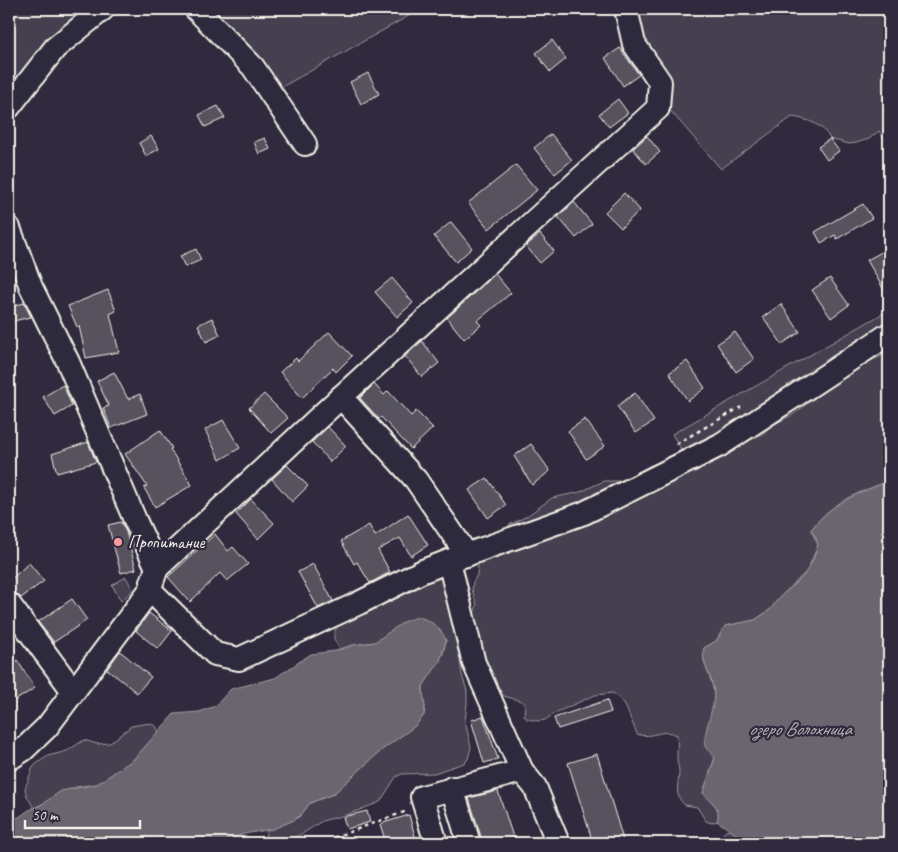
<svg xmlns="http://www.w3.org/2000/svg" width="898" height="852" viewBox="0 0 898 852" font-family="Caveat,sans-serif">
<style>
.green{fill:#454050;stroke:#9c989c}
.water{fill:#6a6670;stroke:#a19ea0}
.building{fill:#56525f;stroke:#f4f1e8}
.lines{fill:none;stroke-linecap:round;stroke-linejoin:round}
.minor-casing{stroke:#f4f1e8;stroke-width:26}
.path{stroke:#f4f1e8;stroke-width:2.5;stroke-dasharray:4 4;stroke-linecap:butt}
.minor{stroke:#2f2a3d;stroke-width:22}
.poi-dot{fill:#ff9aa2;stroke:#2f2a3d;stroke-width:2}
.labels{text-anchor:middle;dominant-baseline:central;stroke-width:4.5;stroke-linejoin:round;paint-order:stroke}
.poi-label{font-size:18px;fill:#f4f1e8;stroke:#2f2a3d;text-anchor:start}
.water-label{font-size:19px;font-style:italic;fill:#b6b2b2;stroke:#2f2a3d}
</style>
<rect width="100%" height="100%" fill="#2f2a3d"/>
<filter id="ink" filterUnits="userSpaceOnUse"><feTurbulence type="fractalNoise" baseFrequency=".02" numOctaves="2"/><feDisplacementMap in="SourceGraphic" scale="10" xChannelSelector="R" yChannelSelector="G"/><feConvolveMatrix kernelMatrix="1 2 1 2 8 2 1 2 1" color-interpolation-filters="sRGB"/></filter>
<g filter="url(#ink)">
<g class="green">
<path d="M 9,9 L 94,9 L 9,95 Z"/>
<path d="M 205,9 L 421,9 L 280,88 Z"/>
<path d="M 639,9 L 889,9 L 889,148 L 879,131 L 869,139 L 856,143 L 849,144 L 830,139 C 823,124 807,119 792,117 L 721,169 L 668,108 L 640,42 L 636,15 Z"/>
<path d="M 889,310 L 889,323 L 731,429 L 685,456 L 672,434 Z"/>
<path d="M 889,353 L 889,481 C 859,492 830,503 811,530 L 818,545 L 807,571 L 778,599 L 771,609 L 755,620 L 725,626 L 716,641 L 704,648 C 700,665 715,680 714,698 C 713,719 699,739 715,757 L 703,793 C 711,802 722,808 717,821 L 711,823 L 706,821 L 697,807 L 685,805 C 673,795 679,784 679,771 C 679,767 677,764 677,759 C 677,751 678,744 677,735 C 663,727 651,740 637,734 L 624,703 L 613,693 L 595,695 L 555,713 L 545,720 L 539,721 L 527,719 L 524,715 L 525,704 L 521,701 L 504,696 L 494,681 L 487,661 L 482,652 L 473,616 L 477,605 L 472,590 L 473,582 L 477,575 L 478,565 L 481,561 L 509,525 L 527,516 L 552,498 L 580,492 L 604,481 L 624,481 L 649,466 L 659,462 L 730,447 L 739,448 L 745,443 L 764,433 L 769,427 L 794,414 L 848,372 L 860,365 Z"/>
<path d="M 425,575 L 444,576 L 449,598 L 449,610 L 453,619 L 459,642 L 457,648 L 460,659 L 462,675 L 467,691 L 467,703 L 465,721 L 471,747 L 468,759 L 464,763 L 434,773 L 402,774 L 396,777 L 380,802 L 349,814 L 322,821 L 302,834 L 285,841 L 268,843 L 264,840 L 267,830 L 294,820 L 301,815 L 310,803 L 333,794 L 383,749 L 408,731 L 420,720 L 424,715 L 425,707 L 423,693 L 423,686 L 443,654 L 446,640 L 396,628 L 375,642 L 353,645 L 340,649 C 330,635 334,636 339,621 L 394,599 Z"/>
<path d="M 126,577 L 133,590 L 121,601 L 112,585 Z"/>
<path d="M 150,723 L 156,726 L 159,732 L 130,763 L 103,780 L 97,784 L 75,787 L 34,808 L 27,796 L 25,789 L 32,769 L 36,764 L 48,756 L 67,751 L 84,740 L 97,744 L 110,743 L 131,726 Z"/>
<path d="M 731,830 L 751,843 L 713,843 L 726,831 Z"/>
</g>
<g class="water">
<path d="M 889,481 L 889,843 L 751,843 L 743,839 L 717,821 C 722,808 711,802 703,793 L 715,758 C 712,753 707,751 705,746 C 702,737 714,709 714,696 C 715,679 700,665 704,648 L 716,641 L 725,626 L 755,620 L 771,609 L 778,599 L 804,575 L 813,560 L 818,545 L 816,538 L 811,530 C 831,502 859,493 889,481 Z"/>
<path d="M 418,617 C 431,620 441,628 446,640 L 440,661 L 423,686 L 423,693 L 425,707 L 424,715 L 415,726 L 383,749 L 333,794 L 310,803 L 301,815 L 294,820 L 273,829 L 244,834 L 218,843 L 9,843 L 9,821 L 19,817 L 29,810 L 41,805 L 61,791 L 97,784 L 103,780 L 134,759 L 174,714 L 199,712 L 210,708 L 215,706 L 231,689 L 275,678 L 311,654 L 335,651 L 353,645 L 375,642 L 405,621 Z"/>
</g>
<g class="building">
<path d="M 552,40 L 566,59 L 550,72 L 536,53 Z"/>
<path d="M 620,48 L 639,75 L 623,86 L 605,58 Z"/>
<path d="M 368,73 L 379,94 L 361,104 L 350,82 Z"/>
<path d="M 618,99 L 628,113 L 609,127 L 599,114 Z"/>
<path d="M 218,106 L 225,118 L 205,127 L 199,115 Z"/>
<path d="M 551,134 L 572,160 L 555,174 L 534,148 Z"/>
<path d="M 151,136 L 159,149 L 146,156 L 139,143 Z"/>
<path d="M 647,136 L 660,152 L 646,164 L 633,149 Z"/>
<path d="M 265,138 L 270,149 L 259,154 L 254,142 Z"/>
<path d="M 830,139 L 839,151 L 827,160 L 818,147 Z"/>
<path d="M 516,165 L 537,190 L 489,229 L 468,203 Z"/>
<path d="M 624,193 L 640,210 L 621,228 L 605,212 Z"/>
<path d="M 574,202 L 592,224 L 576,238 L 558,217 Z"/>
<path d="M 863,204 L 872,218 L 837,239 L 835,235 L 821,243 L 815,232 Z"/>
<path d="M 451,222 L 472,248 L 456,262 L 434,236 Z"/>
<path d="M 540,234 L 554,251 L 540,263 L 526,246 Z"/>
<path d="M 889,248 L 889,299 L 867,260 Z"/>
<path d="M 196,249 L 201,260 L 185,267 L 180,256 Z"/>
<path d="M 495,274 L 511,293 L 477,321 L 481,325 L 464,339 L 447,318 Z"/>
<path d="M 392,278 L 413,303 L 397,317 L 375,292 Z"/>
<path d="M 830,278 L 849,305 L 831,318 L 812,290 Z"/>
<path d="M 108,290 L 116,311 L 110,314 L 119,352 L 86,358 L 79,326 L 77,327 L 68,306 Z"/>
<path d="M 24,303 L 31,317 L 9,322 L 9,307 Z"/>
<path d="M 781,304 L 800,332 L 782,344 L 763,317 Z"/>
<path d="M 212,318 L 220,335 L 206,342 L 198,325 Z"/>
<path d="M 329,332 L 352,356 L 336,372 L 333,368 L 302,398 L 280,372 L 296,358 L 298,361 Z"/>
<path d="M 735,332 L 754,359 L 736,372 L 717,344 Z"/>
<path d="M 422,341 L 439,363 L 422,377 L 405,356 Z"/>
<path d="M 687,361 L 705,388 L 688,401 L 669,373 Z"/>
<path d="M 114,372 L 128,399 L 140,394 L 147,414 L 111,428 L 103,408 L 109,406 L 97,381 Z"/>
<path d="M 374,384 L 384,395 L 388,391 L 411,416 L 416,411 L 433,428 L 411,449 L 381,417 L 379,419 L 360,398 Z"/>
<path d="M 63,385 L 72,406 L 55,416 L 43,397 Z"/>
<path d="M 635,393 L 654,421 L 636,433 L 617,406 Z"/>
<path d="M 264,394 L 288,418 L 271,433 L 249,408 Z"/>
<path d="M 585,419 L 605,446 L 586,459 L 568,431 Z"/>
<path d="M 223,420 L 240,448 L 220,460 L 205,430 Z"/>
<path d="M 328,427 L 346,446 L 330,462 L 312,442 Z"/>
<path d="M 160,430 L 172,448 L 170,449 L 192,485 L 155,507 L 144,488 L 147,486 L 125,454 Z"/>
<path d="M 88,442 L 96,462 L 57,473 L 52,454 Z"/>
<path d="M 531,444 L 550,471 L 532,485 L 514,456 Z"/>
<path d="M 287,465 L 308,486 L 292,502 L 272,479 Z"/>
<path d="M 487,478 L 506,505 L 488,518 L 469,490 Z"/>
<path d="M 251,499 L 274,523 L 258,539 L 236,514 Z"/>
<path d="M 408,514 L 428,545 L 411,556 L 400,538 L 378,550 L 390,572 L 370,583 L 357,562 L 354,564 L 341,541 L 369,525 L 375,536 Z"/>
<path d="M 121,522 L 126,532 L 136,569 L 121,573 L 108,525 Z"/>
<path d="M 215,534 L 228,551 L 233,547 L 248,564 L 227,581 L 220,573 L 190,602 L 168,577 Z"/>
<path d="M 29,563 L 44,581 L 21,598 L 15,592 L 9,591 L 9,581 Z"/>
<path d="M 313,564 L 333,601 L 318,608 L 298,572 Z"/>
<path d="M 72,599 L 87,620 L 54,642 L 38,622 Z"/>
<path d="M 149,613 L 172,631 L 158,649 L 136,631 Z"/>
<path d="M 120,651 L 151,677 L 137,693 L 107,669 Z"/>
<path d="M 17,660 L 35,688 L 16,700 L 9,688 L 9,665 Z"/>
<path d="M 607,700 L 611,712 L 558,729 L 554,718 Z"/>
<path d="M 483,716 L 498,759 L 484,763 L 471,720 Z"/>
<path d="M 597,754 L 624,843 L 593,843 L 568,763 Z"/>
<path d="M 498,791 L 515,843 L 483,843 L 469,798 Z"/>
<path d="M 367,811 L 370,822 L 347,829 L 343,817 Z"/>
<path d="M 409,815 L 417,843 L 386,843 L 380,824 Z"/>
</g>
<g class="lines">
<g class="minor-casing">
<g id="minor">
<path d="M 196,9 L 253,67 L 305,144"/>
<path d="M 9,107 L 55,48 L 103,9"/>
<path d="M 9,228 L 31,287 L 68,362 L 135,520 L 157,568 L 152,582"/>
<path d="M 341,397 L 416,480 L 467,555"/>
<path d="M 449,561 L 584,513 L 720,445 L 889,334"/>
<path d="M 157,568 L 341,397 L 658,108 L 660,82 L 634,44 L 626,9"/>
<path d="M 9,604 L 73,691"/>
<path d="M 9,759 L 23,750 L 47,727 L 150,590 L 215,654 L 239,659 L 359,603 L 423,571 L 449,561 L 474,663 L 522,771 L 535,787 L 558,843"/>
<path d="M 452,788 L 469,843"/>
<path d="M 436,843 L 422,797 L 522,771"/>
</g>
</g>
<g class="path">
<path d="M 676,444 L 741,407"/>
<path d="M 332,843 L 330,839 L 407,811"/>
</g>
<use href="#minor" class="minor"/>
</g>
</g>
<circle class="poi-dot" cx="118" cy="542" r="5"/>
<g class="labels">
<g class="poi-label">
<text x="128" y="542">Пропитание</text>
</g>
<g class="water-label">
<text x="800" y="729">озеро Волохница</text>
</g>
</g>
<rect width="898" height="852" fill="none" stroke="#2f2a3d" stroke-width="30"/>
<rect x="15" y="15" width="868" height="822" fill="none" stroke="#f4f1e8" stroke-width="2" filter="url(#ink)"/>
<path d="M25 820v8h115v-8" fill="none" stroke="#f4f1e8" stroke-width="2.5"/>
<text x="32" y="820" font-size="15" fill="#f4f1e8" stroke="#2f2a3d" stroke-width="4" paint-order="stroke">50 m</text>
</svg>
